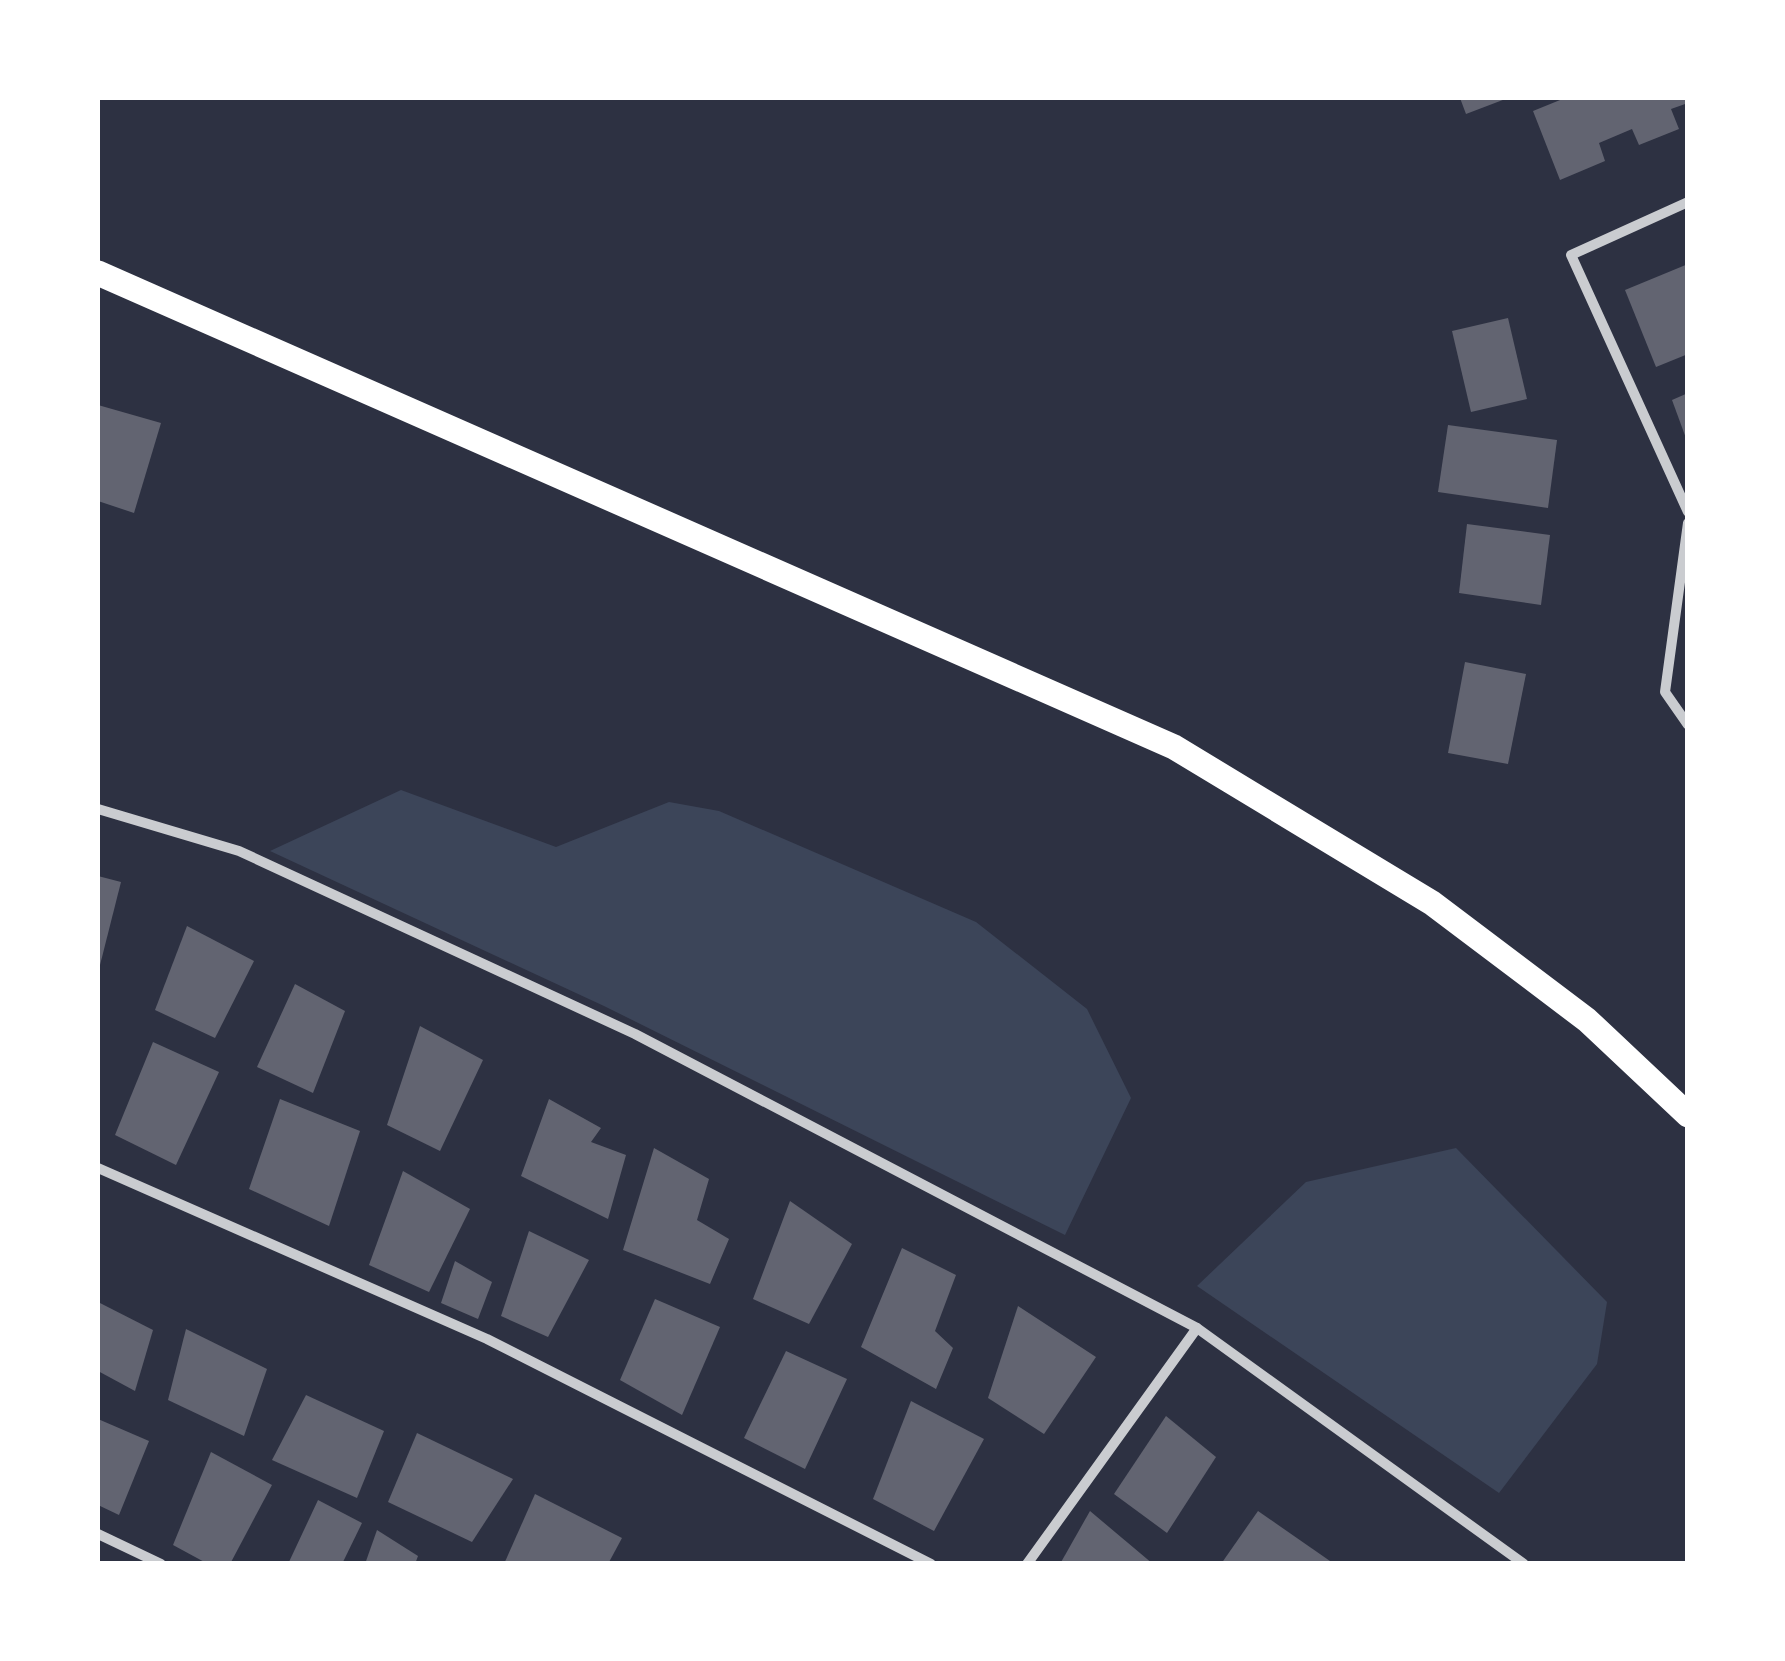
<svg xmlns="http://www.w3.org/2000/svg" width="1785" height="1661" viewBox="0 0 1785 1661" font-family="'PT Sans',sans-serif">
<style>
.green{fill:#3c4559}
.building{fill:#626471}
.lines{fill:none;stroke-linecap:round;stroke-linejoin:round}
.minor{stroke:#caccd0;stroke-width:10}
.primary{stroke:#fff;stroke-width:25}
</style>
<rect width="100%" height="100%" fill="#2d3142"/>
<g class="green">
<path d="M 401,790 L 556,847 L 669,802 L 719,811 L 976,922 L 1087,1009 L 1131,1098 L 1065,1235 L 604,1006 L 270,851 Z"/>
<path d="M 1456,1148 L 1607,1302 L 1597,1364 L 1499,1493 L 1197,1286 L 1306,1182 Z"/>
</g>
<g class="building">
<path d="M 1460,98 L 1508,98 L 1466,114 Z"/>
<path d="M 1565,98 L 1688,98 L 1688,103 L 1671,109 L 1679,129 L 1639,145 L 1632,129 L 1599,143 L 1605,161 L 1560,180 L 1533,111 Z"/>
<path d="M 1688,264 L 1688,354 L 1656,367 L 1625,290 Z"/>
<path d="M 1508,318 L 1527,399 L 1471,412 L 1452,331 Z"/>
<path d="M 1688,393 L 1688,441 L 1687,441 L 1672,400 Z"/>
<path d="M 98,405 L 161,423 L 134,513 L 98,501 Z"/>
<path d="M 1448,425 L 1557,440 L 1548,508 L 1438,492 Z"/>
<path d="M 1467,524 L 1550,535 L 1541,605 L 1459,593 Z"/>
<path d="M 1465,662 L 1526,674 L 1508,764 L 1448,753 Z"/>
<path d="M 98,876 L 121,882 L 99,969 L 98,969 Z"/>
<path d="M 187,926 L 254,961 L 215,1038 L 155,1010 Z"/>
<path d="M 295,984 L 345,1011 L 313,1093 L 257,1067 Z"/>
<path d="M 420,1026 L 483,1060 L 440,1151 L 387,1125 Z"/>
<path d="M 153,1042 L 219,1072 L 176,1165 L 115,1135 Z"/>
<path d="M 280,1099 L 360,1131 L 329,1226 L 249,1189 Z"/>
<path d="M 549,1099 L 601,1128 L 591,1142 L 626,1155 L 608,1219 L 521,1176 Z"/>
<path d="M 654,1148 L 709,1179 L 697,1220 L 729,1239 L 710,1284 L 623,1250 Z"/>
<path d="M 403,1171 L 470,1209 L 429,1292 L 369,1265 Z"/>
<path d="M 790,1201 L 852,1244 L 809,1324 L 753,1299 Z"/>
<path d="M 529,1231 L 589,1260 L 548,1337 L 501,1316 Z"/>
<path d="M 902,1248 L 956,1275 L 935,1331 L 953,1348 L 936,1389 L 861,1347 Z"/>
<path d="M 455,1261 L 492,1282 L 478,1319 L 441,1303 Z"/>
<path d="M 655,1299 L 720,1327 L 682,1415 L 620,1380 Z"/>
<path d="M 98,1302 L 153,1330 L 135,1391 L 98,1371 Z"/>
<path d="M 1018,1306 L 1096,1357 L 1044,1434 L 988,1398 Z"/>
<path d="M 186,1329 L 267,1369 L 244,1436 L 168,1400 Z"/>
<path d="M 786,1351 L 847,1379 L 805,1469 L 744,1438 Z"/>
<path d="M 306,1395 L 384,1431 L 357,1498 L 272,1460 Z"/>
<path d="M 911,1401 L 984,1439 L 934,1531 L 873,1499 Z"/>
<path d="M 1166,1416 L 1216,1457 L 1167,1533 L 1114,1494 Z"/>
<path d="M 98,1419 L 149,1441 L 119,1515 L 98,1505 Z"/>
<path d="M 417,1433 L 513,1479 L 472,1542 L 388,1502 Z"/>
<path d="M 211,1452 L 272,1485 L 230,1564 L 208,1564 L 173,1545 Z"/>
<path d="M 535,1494 L 622,1538 L 608,1564 L 504,1564 Z"/>
<path d="M 318,1500 L 362,1523 L 342,1564 L 288,1564 Z"/>
<path d="M 1090,1511 L 1153,1564 L 1060,1564 Z"/>
<path d="M 1258,1511 L 1330,1561 L 1221,1564 Z"/>
<path d="M 377,1530 L 418,1556 L 415,1564 L 365,1564 Z"/>
</g>
<g class="lines">
<g class="minor">
<path d="M 1688,202 L 1571,255 L 1688,512"/>
<path d="M 1688,523 L 1665,692 L 1688,725"/>
<path d="M 98,809 L 239,851 L 635,1034 L 1197,1328 L 1524,1564"/>
<path d="M 98,1168 L 487,1339 L 931,1564"/>
<path d="M 98,1534 L 161,1564"/>
<path d="M 1027,1564 L 1197,1328"/>
</g>
<path class="primary" d="M 98,273 L 1174,747 L 1432,903 L 1587,1020 L 1688,1115"/>
</g>
<rect width="1785" height="1661" fill="none" stroke="#ffffff" stroke-width="200"/>
</svg>
